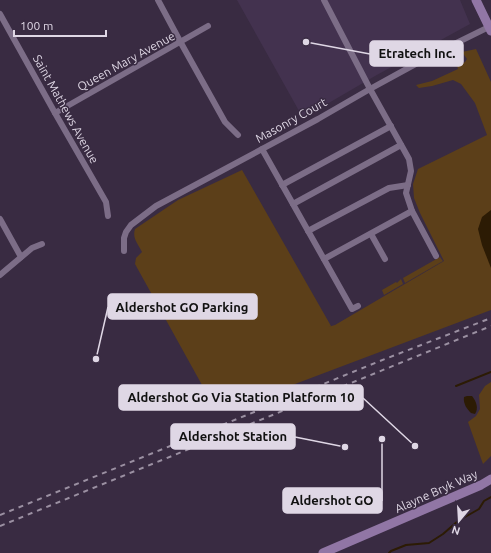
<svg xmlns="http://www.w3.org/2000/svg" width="491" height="553" viewBox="0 0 491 553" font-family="Ubuntu,sans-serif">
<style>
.built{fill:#43324f}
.green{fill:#5c3f19}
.water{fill:#2c1b04}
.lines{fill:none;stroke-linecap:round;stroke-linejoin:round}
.stream{stroke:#2c1b04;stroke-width:2}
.street{stroke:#7c6d87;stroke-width:6}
.secondary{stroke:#9176a5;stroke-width:9}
.rail{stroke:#9b90a2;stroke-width:2;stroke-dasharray:5 5;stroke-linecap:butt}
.labels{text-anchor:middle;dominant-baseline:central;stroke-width:3;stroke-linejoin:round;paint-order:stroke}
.street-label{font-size:12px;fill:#dfd7e5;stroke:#392b42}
.leader{fill:none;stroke:#dfd7e5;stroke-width:1.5}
.callout-dot{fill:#dfd7e5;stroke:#392b42;stroke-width:1.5}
.callout{fill:#dfd7e5;stroke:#dfd7e5;stroke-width:1.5}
.callout-label{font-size:13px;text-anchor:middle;font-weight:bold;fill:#111}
</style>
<rect width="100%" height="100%" fill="#392b42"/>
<path class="built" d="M 237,0 L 460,0 L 470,24 L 375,76 L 303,118 Z"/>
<g class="green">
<path d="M 476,49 L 491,82 L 491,310 L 226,410 L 212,400 L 202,385 L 135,264 L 136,258 L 142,252 C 138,244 132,238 135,229 L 178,200 L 242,170 L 331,326 L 328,327 L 335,325 L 444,261 L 420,213 L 414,198 L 413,184 L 418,169 L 487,135 L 475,103 L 461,84 L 453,80 L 432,86 L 419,88 L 416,85 L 432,81 L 458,69 L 457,66 L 465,62 L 467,59 L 462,52 Z"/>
<path d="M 440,257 L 442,260 L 443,261 L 405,283 L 403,278 Z"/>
<path d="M 401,279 L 403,284 L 384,295 L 382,290 L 396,282 L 397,283 Z"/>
<path d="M 491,382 L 491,456 L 483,464 L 468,422 L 476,416 L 480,409 L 479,395 L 485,386 Z"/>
</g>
<g class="water">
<path d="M 491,210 L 491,268 L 482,245 L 478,229 L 482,217 Z"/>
<path d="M 467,396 L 472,396 C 476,401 479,408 475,414 L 471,413 C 467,409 463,404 464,397 Z"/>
</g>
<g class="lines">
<g class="stream">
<path d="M 456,386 L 491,372"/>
<path d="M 389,553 L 391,551 L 406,545 L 429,543 L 443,534 L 458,521 L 479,509 L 484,501 L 491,497"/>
</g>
<g class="street">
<path d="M 158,0 L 181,43 L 225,122 L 238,135"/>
<path d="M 324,0 L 370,89 L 409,159 L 411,171 L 406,193 L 412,211 L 436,256"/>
<path d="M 0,14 L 55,113 L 106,202 L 108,216"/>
<path d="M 55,113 L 208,26"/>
<path d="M 262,149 L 352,309 L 358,306"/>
<path d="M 282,185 L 391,126"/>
<path d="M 293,204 L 401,145"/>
<path d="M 0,219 L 21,257"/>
<path d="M 308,231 L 389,188 L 408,185"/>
<path d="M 371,234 L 385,259"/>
<path d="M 124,251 L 124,238 L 126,232 L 131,225 L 156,206 L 318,119 L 370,89 L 432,55 L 491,26"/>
<path d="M 324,259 L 412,211"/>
<path d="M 0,275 L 32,248 L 42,244"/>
</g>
<g class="secondary">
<path d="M 476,0 L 491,31"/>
<path d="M 323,553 L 481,485 L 491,479"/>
</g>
<g class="rail">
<path d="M 0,515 L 385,359 L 491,318"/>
<path d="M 0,526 L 491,326"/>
</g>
</g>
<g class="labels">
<g class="street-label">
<text transform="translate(126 61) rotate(-29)">Queen Mary Avenue</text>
<text transform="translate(66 109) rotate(61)">Saint Mathews Avenue</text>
<text transform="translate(291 120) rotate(-29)">Masonry Court</text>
<text transform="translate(436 491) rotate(-24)">Alayne Bryk Way</text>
</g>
</g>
<path class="leader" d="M306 42L370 54M96 359L108 307M415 446L363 398M345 447L295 437M382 439L382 501"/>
<g class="callout-dot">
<circle cx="306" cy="42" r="4"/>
<circle cx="96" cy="359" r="4"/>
<circle cx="415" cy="446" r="4"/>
<circle cx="345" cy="447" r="4"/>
<circle cx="382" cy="439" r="4"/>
</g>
<g class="callout">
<rect x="370" y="41" width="93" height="25" rx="4"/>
<rect x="108" y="294" width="149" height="25" rx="4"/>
<rect x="119" y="385" width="244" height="25" rx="4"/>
<rect x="171" y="424" width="124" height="25" rx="4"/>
<rect x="283" y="488" width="99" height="25" rx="4"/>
</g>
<g class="callout-label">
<text x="417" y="58">Etratech Inc.</text>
<text x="182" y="312">Aldershot GO Parking</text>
<text x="241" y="402">Aldershot Go Via Station Platform 10</text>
<text x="233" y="441">Aldershot Station</text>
<text x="332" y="505">Aldershot GO</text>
</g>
<g transform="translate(459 521) rotate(198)" stroke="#392b42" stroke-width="3" paint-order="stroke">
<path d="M0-3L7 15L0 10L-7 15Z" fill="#dfd7e5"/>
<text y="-6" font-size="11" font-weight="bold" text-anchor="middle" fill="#dfd7e5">N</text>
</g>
<path d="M14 30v6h92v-6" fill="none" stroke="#dfd7e5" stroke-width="2"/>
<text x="20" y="30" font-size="12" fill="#dfd7e5" stroke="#392b42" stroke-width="3" paint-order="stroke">100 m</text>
</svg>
